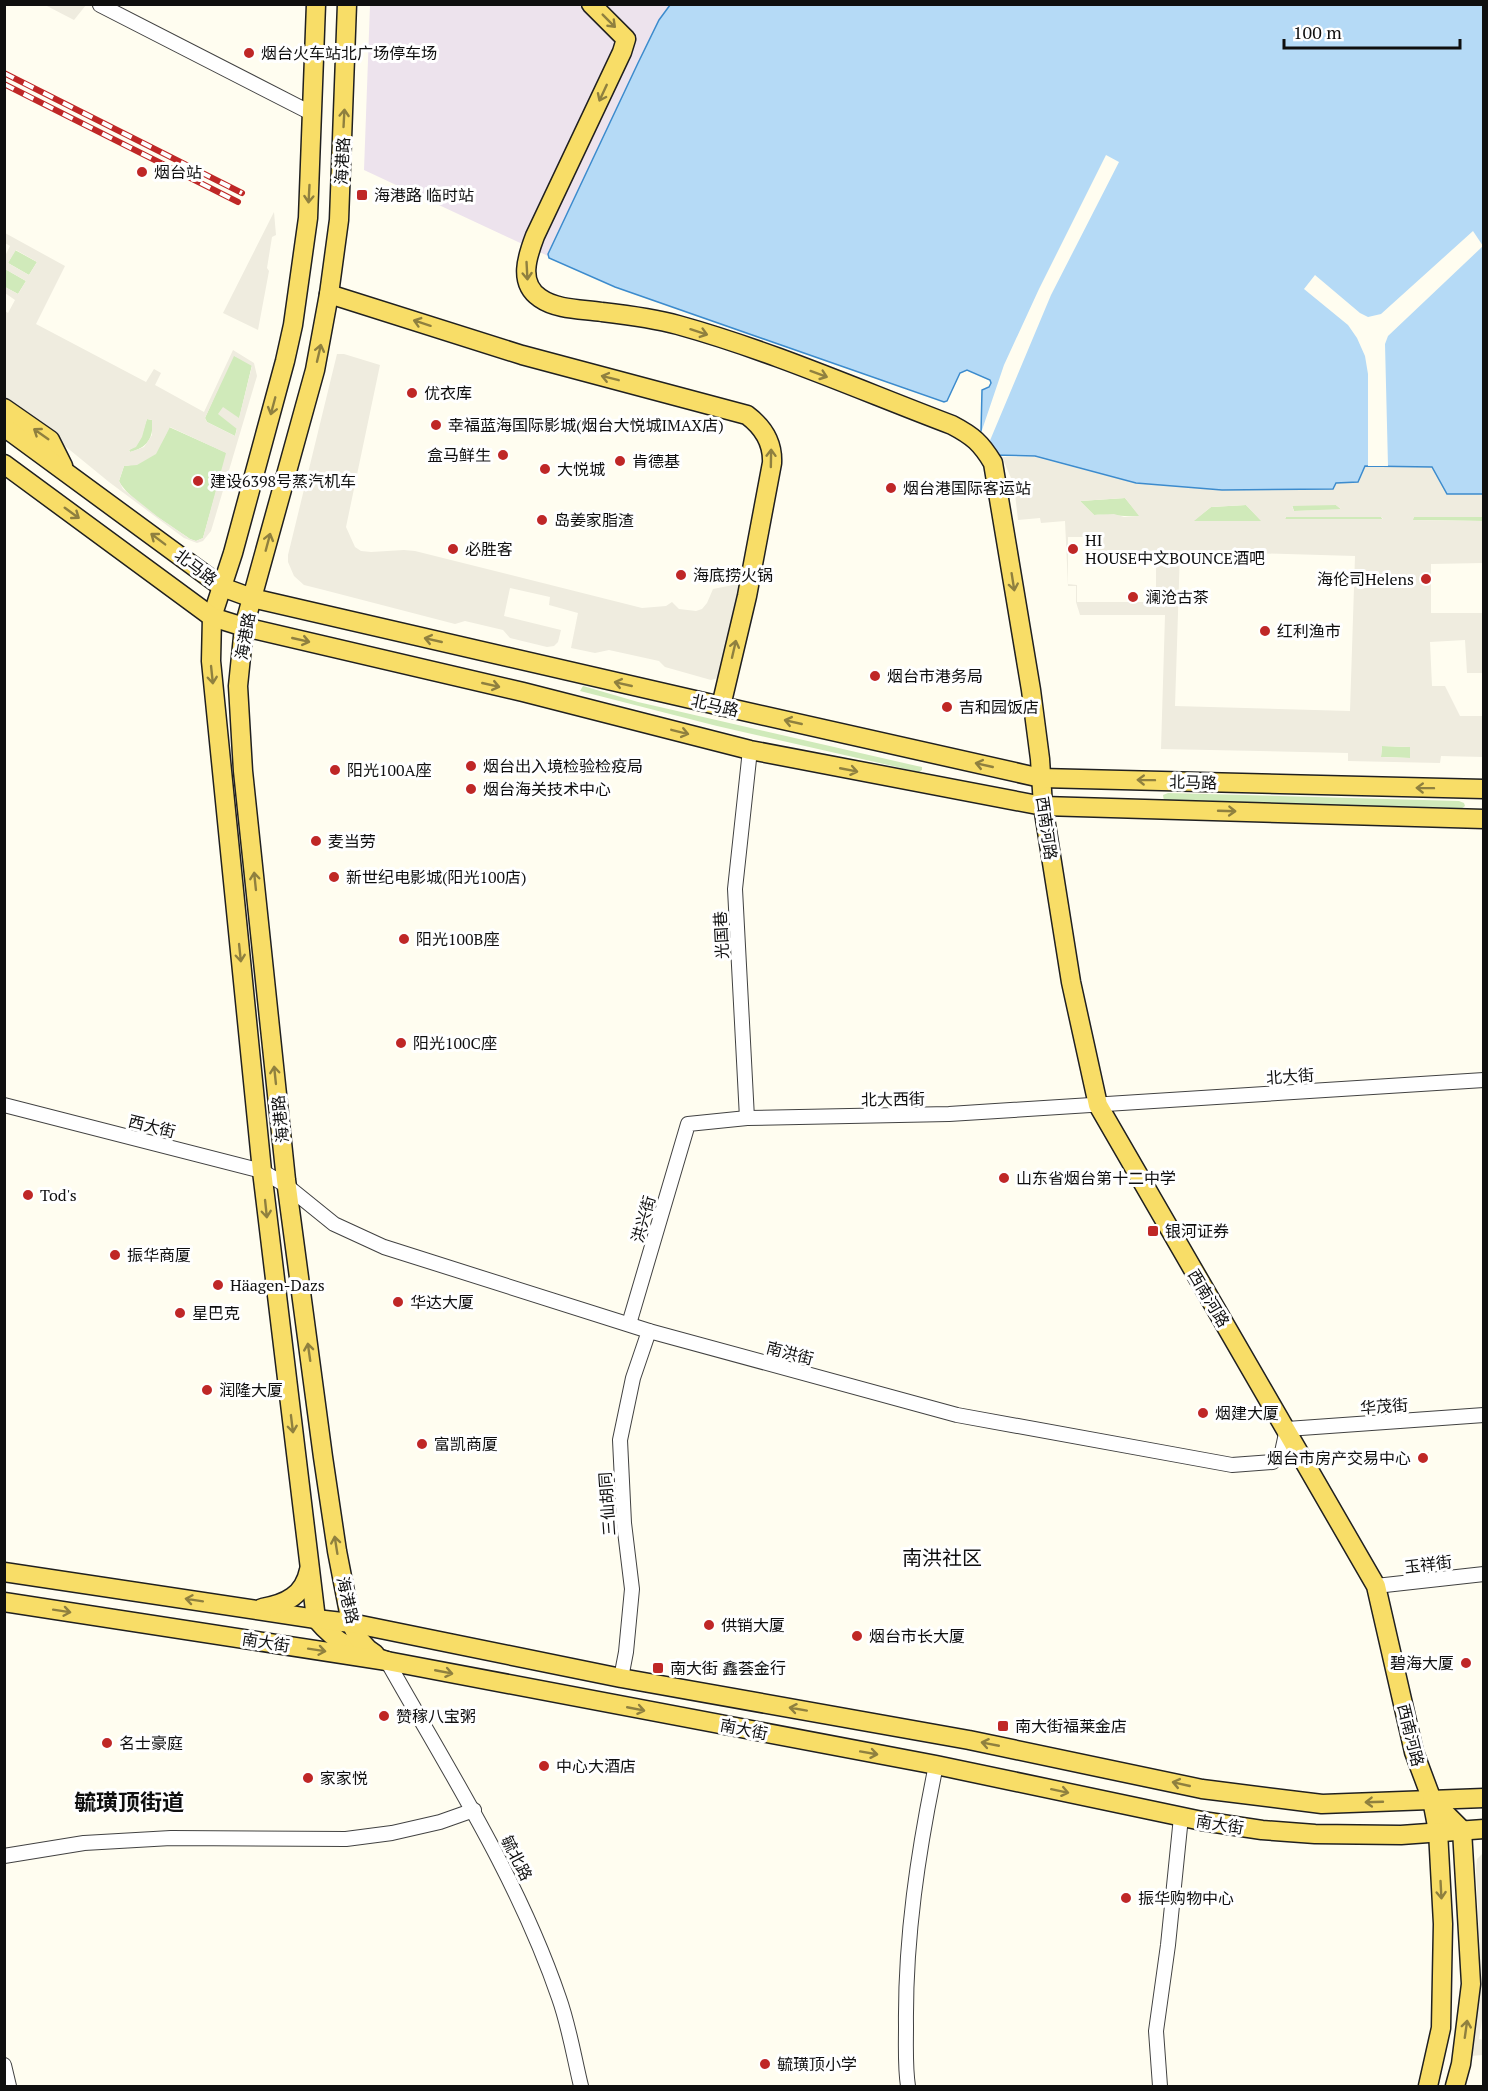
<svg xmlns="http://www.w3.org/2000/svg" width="1488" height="2091" viewBox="0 0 1488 2091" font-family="'PT Serif','Noto Sans SC',serif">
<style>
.industrial{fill:#ede3ed}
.green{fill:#d0eaba}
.plaza{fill:#efecdf;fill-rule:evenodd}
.water{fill:#b5daf6;stroke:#3c8bcd;stroke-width:1.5}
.pier{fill:#fffdf0}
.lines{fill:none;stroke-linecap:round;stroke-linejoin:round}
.minor-casing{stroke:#424242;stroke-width:16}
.major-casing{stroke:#202020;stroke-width:21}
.minor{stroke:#fff;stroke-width:14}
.major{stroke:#f8dd67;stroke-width:18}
.rail-casing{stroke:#bf2726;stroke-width:6}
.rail{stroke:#fff;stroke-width:4;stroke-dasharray:11;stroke-linecap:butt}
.oneway{stroke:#8f803f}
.poi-dot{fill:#bf2726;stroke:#fff;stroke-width:2}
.labels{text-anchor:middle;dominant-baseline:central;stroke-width:6;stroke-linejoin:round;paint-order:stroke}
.poi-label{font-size:16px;fill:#0f0f0f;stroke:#fff;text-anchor:start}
.street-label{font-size:16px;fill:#0f0f0f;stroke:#fff}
.quarter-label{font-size:20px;fill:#0f0f0f;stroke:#fff}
.district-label{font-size:22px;font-weight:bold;fill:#0f0f0f;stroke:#fff}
</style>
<rect width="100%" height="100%" fill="#fffdf0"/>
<path class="industrial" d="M 370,5 L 670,5 L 659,20 L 548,256 L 364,170 Z"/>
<g class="green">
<path d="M 15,250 L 37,262 L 29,275 L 8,263 Z"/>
<path d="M 5,269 L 26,281 L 18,294 L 5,287 Z"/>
<path d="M 233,355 L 252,365 L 235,436 L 207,422 L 205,418 Z"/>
<path d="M 147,419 L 152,420 C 154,438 147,448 130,452 L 129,450 C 143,443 142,431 147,419 Z"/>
<path d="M 169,427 L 227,453 L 203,538 L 196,541 L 190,539 C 172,526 128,500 119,481 L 124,466 C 147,465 161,447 169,427 Z"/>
<path d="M 1125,498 L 1140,516 C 1124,517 1110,514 1094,515 L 1080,501 Z"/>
<path d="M 1246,505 L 1262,521 L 1193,521 L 1211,507 Z"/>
<path d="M 1292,505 L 1336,505 L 1342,510 L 1294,511 Z"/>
<path d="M 1286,517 L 1381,517 L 1383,520 L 1285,519 Z"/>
<path d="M 1414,517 L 1484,517 L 1483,521 L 1412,520 Z"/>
<path d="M 583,686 L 638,702 L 917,766 L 922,767 L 922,770 L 919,772 L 717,726 L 580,691 Z"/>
<path d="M 1382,746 L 1410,747 L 1410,758 L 1381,757 Z"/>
<path d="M 1168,793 L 1459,801 L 1464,803 L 1465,806 L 1461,809 L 1164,801 L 1163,795 Z"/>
</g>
<g class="plaza">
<path d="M 45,5 L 86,5 L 74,20 Z"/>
<path d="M 274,212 L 276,235 L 272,237 L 267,268 L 269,271 L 258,330 L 223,313 Z"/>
<path d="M 5,233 L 65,266 L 36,324 L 146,382 L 154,369 L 161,373 L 155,385 L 204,412 L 233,350 L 254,363 L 257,376 L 211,531 L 203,541 L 197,543 L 184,538 L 109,482 L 5,397 L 5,311 L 8,313 L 15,300 L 5,293 L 5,287 L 18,294 L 26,281 L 5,269 L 5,256 L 10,246 L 5,243 ZM 16,250 L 37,262 L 29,275 L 8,263 ZM 234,356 L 252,366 L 239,418 L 223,407 L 218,414 L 237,429 L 235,436 L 207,422 L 205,418 ZM 147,419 L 152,420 L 152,435 L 144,447 L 130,452 L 129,450 L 136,447 L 142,437 ZM 170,427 L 226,453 L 203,538 L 196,541 L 190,539 L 158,517 L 123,489 L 119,481 L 124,466 L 137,465 L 156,454 Z"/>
<path d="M 337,354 L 344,354 L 380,365 L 346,527 L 355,547 L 361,551 L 371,552 L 404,550 L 415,551 L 642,608 L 666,606 L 672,602 L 679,609 L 696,611 L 702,609 L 707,603 L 713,589 L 738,584 L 740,593 L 718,678 L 711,680 L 665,667 L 659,661 L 609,650 L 595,653 L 571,648 L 578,613 L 549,605 L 550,597 L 510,588 L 504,616 L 561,630 L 558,642 L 554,646 L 547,647 L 510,638 L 503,630 L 465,621 L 455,624 L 324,590 L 304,585 L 294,576 L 288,562 L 288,555 Z"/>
<path d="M 1002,457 L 1035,457 L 1135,483 L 1221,490 L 1334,489 L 1336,483 L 1359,482 L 1365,466 L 1432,467 L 1448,494 L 1483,494 L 1483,517 L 1414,517 L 1413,520 L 1483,521 L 1483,563 L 1431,564 L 1431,613 L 1483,613 L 1483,673 L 1467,673 L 1465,640 L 1430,642 L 1432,686 L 1445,686 L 1460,716 L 1483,716 L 1483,757 L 1441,756 L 1440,763 L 1348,761 L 1348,753 L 1161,749 L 1165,615 L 1080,615 L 1076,602 L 1076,586 L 1068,586 L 1065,521 L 1041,523 L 1040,518 L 1018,520 L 1014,485 ZM 1125,498 L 1139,516 L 1124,517 L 1114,514 L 1094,515 L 1080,501 ZM 1246,505 L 1261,521 L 1194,521 L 1211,507 ZM 1336,505 L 1341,509 L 1294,511 L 1292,506 ZM 1286,517 L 1381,517 L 1383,519 L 1285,519 ZM 1068,537 L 1092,537 L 1093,555 L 1156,555 L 1156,602 L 1077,602 L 1077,585 L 1068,584 ZM 1180,551 L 1355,556 L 1350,711 L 1175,706 ZM 1382,746 L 1410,747 L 1410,758 L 1381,757 Z"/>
<path d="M 1483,1853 L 1484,2007 L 1479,2039 L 1483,2040 L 1483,2055 L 1470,2056 L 1481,1982 L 1476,1869 L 1477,1859 Z"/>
</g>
<path class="water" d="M 670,5 L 1483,5 L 1483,494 L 1447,494 L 1432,467 L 1365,466 L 1358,482 L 1336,483 L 1333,489 L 1222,490 L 1136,483 L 1035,456 L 991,455 L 981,433 L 982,390 L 989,387 L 991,383 L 990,380 L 967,370 L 960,373 L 947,401 L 944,402 L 615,287 L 549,258 L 548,254 L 638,63 L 659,20 Z"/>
<g class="pier">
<path d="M 1106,155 L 1119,162 L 1051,295 L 986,450 L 981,433 L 1004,365 L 1039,289 Z"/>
<path d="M 1473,231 L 1483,246 L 1388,336 L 1385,344 L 1388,466 L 1368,466 L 1368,374 L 1365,356 L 1357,338 L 1348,325 L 1304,289 L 1315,275 L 1360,313 L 1368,317 L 1381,314 Z"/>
</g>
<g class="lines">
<g class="minor-casing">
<g id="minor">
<path d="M 100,5 L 313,114"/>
<path d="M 4,1105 L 262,1171 L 287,1186 L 334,1224 L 384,1247 L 649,1331 L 957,1415 L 1232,1465 L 1273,1462 L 1282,1452 L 1287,1429 L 1484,1415"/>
<path d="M 747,1118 L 735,889 L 750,750"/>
<path d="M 629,1324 L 688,1124 L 747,1118 L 949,1114 L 1484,1080"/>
<path d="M 1376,1586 L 1484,1574"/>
<path d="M 387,1661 C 449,1771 518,1878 559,1998 C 569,2026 574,2057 581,2086"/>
<path d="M 621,1678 L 626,1652 L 632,1589 L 624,1523 L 620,1440 L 633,1378 L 649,1331"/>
<path d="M 4,1856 L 84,1843 L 171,1838 L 346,1839 L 392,1833 L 440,1822 L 474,1810"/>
<path d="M 4,2065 L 9,2086"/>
<path d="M 908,2086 C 905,2067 906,2046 906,2026 C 905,1938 918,1852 936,1765"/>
<path d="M 1160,2086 L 1156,2031 L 1168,1945 L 1181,1817"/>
</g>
</g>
<g class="major-casing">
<g id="major">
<path d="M 316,4 L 308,218 L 293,325 L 285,361 L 233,553 L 212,617 L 211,661 L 262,1171 L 316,1619 C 339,1646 354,1650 387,1661"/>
<path d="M 347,4 L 339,220 L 329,294 L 315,370 L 244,627 L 238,686 L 243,771 L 286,1180 L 323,1457 L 337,1551 L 351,1623 L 358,1638 L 368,1649 L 375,1654"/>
<path d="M 591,4 L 626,39 L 622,52 L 535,236 C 527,257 518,283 540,298 C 557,310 583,309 602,312 C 628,315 653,318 678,325 C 772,351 862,391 952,425 C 973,436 981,443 993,463 L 1031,690 L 1040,759 L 1043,806 L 1071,982 L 1098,1105 L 1376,1586 L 1414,1752 L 1432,1800 L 1438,1831 L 1443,1924 L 1441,2028 L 1428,2086"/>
<path d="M 329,294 L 522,355 L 747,415 C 763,427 773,443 772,463 L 747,596 L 721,706"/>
<path d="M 4,408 L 50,440 L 63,466"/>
<path d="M 4,427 L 222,587 L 252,598 L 721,706 L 1041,778 L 1484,789"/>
<path d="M 4,464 L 212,617 L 244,627 L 523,692 L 750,750 L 1043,806 L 1484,819"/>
<path d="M 4,1572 L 316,1619 L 351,1623 L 621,1678 L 969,1740 L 1202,1789 L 1322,1804 L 1484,1798"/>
<path d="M 4,1602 L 387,1661 L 936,1765 L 1202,1821 L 1262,1830 L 1315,1834 L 1401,1835 L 1484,1829"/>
<path d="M 262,1608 C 286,1604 304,1595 309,1570"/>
<path d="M 1432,1800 L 1462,1830 L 1471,1984 L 1461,2064 L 1455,2086"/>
</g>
</g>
<use href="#minor" class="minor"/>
<use href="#major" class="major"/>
<g class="rail-casing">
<g id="rail">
<path d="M 4,73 L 242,193"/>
<path d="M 4,84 L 238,202"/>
</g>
</g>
<use href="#rail" class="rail"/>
</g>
<defs><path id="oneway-shaft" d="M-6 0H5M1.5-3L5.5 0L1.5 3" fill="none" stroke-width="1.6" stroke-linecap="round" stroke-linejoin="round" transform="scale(1.5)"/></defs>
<g class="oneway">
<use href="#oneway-shaft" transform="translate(609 21) rotate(45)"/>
<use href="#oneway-shaft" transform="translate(603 93) rotate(115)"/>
<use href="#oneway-shaft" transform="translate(344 118) rotate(-87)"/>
<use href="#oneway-shaft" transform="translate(309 194) rotate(93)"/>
<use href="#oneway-shaft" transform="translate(527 271) rotate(87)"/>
<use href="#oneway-shaft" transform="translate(422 323) rotate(-162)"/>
<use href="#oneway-shaft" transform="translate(699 332) rotate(18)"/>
<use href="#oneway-shaft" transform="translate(319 353) rotate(-77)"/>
<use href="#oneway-shaft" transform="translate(819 374) rotate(20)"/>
<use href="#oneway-shaft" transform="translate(610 378) rotate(-166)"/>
<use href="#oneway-shaft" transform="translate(273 406) rotate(105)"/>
<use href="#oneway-shaft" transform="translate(41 434) rotate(-145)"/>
<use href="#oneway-shaft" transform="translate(771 458) rotate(-89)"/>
<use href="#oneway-shaft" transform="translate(72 513) rotate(36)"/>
<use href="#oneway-shaft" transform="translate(158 539) rotate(-143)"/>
<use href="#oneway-shaft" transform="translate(268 542) rotate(-75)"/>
<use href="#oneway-shaft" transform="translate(1013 582) rotate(81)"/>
<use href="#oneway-shaft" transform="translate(301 640) rotate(13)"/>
<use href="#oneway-shaft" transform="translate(433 640) rotate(-167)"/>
<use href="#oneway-shaft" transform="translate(734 649) rotate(-77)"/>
<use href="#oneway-shaft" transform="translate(212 675) rotate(84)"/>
<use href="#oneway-shaft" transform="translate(623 684) rotate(-167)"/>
<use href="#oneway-shaft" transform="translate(491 685) rotate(13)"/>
<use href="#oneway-shaft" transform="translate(793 722) rotate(-167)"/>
<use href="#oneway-shaft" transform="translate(680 732) rotate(14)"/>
<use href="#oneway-shaft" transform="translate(984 765) rotate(-167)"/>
<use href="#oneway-shaft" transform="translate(849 770) rotate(11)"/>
<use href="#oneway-shaft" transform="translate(1146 780) rotate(-179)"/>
<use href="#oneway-shaft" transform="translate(1425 788) rotate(-179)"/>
<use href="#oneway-shaft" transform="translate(1227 811) rotate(2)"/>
<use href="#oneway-shaft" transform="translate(255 881) rotate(-96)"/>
<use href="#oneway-shaft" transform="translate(240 953) rotate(84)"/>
<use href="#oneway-shaft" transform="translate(275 1075) rotate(-96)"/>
<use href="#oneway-shaft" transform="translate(266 1209) rotate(84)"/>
<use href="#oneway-shaft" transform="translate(309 1352) rotate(-98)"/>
<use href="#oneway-shaft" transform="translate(292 1424) rotate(83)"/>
<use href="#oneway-shaft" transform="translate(336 1545) rotate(-99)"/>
<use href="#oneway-shaft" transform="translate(194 1600) rotate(-171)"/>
<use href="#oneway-shaft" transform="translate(62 1611) rotate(9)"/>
<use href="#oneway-shaft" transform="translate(317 1650) rotate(9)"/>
<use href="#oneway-shaft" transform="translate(444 1672) rotate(11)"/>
<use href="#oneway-shaft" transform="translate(636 1709) rotate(11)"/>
<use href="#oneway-shaft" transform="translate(798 1709) rotate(-170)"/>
<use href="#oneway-shaft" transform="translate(990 1744) rotate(-169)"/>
<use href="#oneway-shaft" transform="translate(869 1753) rotate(10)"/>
<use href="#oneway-shaft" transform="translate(1181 1784) rotate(-167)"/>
<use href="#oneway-shaft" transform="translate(1060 1791) rotate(12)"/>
<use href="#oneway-shaft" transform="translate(1374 1802) rotate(178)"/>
<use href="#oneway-shaft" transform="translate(1441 1890) rotate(87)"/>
<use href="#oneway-shaft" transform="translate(1466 2029) rotate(-82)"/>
</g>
<g class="poi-dot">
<circle cx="249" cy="53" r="6"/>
<circle cx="142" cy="172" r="6"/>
<rect x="356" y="189" width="12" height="12" rx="3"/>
<circle cx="412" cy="393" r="6"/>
<circle cx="436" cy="425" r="6"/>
<circle cx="503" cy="455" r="6"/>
<circle cx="620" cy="461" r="6"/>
<circle cx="545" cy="469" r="6"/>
<circle cx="198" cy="481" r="6"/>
<circle cx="891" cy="488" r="6"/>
<circle cx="542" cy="520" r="6"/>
<circle cx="453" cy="549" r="6"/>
<circle cx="1073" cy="549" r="6"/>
<circle cx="681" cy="575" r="6"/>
<circle cx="1426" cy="579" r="6"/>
<circle cx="1133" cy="597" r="6"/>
<circle cx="1265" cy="631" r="6"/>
<circle cx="875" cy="676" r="6"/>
<circle cx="947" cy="707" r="6"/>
<circle cx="471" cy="766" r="6"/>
<circle cx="335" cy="770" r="6"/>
<circle cx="471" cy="789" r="6"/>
<circle cx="316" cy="841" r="6"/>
<circle cx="334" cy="877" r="6"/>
<circle cx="404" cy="939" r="6"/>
<circle cx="401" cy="1043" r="6"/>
<circle cx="1004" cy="1178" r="6"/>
<circle cx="28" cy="1195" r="6"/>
<rect x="1147" y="1225" width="12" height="12" rx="3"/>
<circle cx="115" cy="1255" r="6"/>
<circle cx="218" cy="1285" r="6"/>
<circle cx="398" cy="1302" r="6"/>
<circle cx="180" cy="1313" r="6"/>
<circle cx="207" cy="1390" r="6"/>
<circle cx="1203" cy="1413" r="6"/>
<circle cx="422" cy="1444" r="6"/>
<circle cx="1423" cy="1458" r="6"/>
<circle cx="709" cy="1625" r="6"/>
<circle cx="857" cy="1636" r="6"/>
<circle cx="1466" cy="1663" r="6"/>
<rect x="652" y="1662" width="12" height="12" rx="3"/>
<circle cx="384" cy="1716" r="6"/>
<rect x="997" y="1720" width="12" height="12" rx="3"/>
<circle cx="107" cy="1743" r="6"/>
<circle cx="544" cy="1766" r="6"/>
<circle cx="308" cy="1778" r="6"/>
<circle cx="1126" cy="1898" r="6"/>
<circle cx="765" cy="2064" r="6"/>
</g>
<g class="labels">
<g class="poi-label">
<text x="261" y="53">烟台火车站北广场停车场</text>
<text x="154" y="172">烟台站</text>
<text x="374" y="195">海港路 临时站</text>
<text x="424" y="393">优衣库</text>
<text x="448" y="425">幸福蓝海国际影城(烟台大悦城IMAX店)</text>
<text x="491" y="455" text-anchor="end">盒马鲜生</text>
<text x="632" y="461">肯德基</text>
<text x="557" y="469">大悦城</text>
<text x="210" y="481">建设6398号蒸汽机车</text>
<text x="903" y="488">烟台港国际客运站</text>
<text x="554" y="520">岛姜家脂渣</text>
<text x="1085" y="540">HI<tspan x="1085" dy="18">HOUSE中文BOUNCE酒吧</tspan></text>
<text x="465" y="549">必胜客</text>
<text x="693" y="575">海底捞火锅</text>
<text x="1414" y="579" text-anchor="end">海伦司Helens</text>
<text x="1145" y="597">澜沧古茶</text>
<text x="1277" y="631">红利渔市</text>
<text x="887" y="676">烟台市港务局</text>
<text x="959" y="707">吉和园饭店</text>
<text x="483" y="766">烟台出入境检验检疫局</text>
<text x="347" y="770">阳光100A座</text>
<text x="483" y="789">烟台海关技术中心</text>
<text x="328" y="841">麦当劳</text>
<text x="346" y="877">新世纪电影城(阳光100店)</text>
<text x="416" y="939">阳光100B座</text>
<text x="413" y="1043">阳光100C座</text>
<text x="1016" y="1178">山东省烟台第十二中学</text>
<text x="40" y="1195">Tod's</text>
<text x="1165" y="1231">银河证券</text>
<text x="127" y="1255">振华商厦</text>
<text x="230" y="1285">Häagen-Dazs</text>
<text x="410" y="1302">华达大厦</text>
<text x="192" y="1313">星巴克</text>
<text x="219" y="1390">润隆大厦</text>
<text x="1215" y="1413">烟建大厦</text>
<text x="434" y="1444">富凯商厦</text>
<text x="1411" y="1458" text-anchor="end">烟台市房产交易中心</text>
<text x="721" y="1625">供销大厦</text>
<text x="869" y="1636">烟台市长大厦</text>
<text x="1454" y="1663" text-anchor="end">碧海大厦</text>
<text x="670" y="1668">南大街 鑫荟金行</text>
<text x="396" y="1716">赞稼八宝粥</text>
<text x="1015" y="1726">南大街福莱金店</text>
<text x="119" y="1743">名士豪庭</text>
<text x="556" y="1766">中心大酒店</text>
<text x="320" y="1778">家家悦</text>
<text x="1138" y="1898">振华购物中心</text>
<text x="777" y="2064">毓璜顶小学</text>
</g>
<g class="street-label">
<text transform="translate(342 161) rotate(-87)">海港路</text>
<text transform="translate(196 567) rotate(37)">北马路</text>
<text transform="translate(245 636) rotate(-80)">海港路</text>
<text transform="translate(715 705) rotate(13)">北马路</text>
<text transform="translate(1193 782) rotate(1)">北马路</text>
<text transform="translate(1047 828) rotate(82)">西南河路</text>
<text transform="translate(721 935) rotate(-93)">光国巷</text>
<text transform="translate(1290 1076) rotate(-4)">北大街</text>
<text transform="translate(893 1099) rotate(-1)">北大西街</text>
<text transform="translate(280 1119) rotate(-96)">海港路</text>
<text transform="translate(152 1126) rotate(14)">西大街</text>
<text transform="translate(643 1219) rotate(-74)">洪兴街</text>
<text transform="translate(1209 1298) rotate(59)">西南河路</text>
<text transform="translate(790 1353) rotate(15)">南洪街</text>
<text transform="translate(1384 1406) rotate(-4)">华茂街</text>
<text transform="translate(607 1504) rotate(-94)">三仙胡同</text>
<text transform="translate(1428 1564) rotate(-7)">玉祥街</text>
<text transform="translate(348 1600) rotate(77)">海港路</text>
<text transform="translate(266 1642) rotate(9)">南大街</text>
<text transform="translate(744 1729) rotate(11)">南大街</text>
<text transform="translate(1411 1735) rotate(76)">西南河路</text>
<text transform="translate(1220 1824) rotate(9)">南大街</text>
<text transform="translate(517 1858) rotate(63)">毓北路</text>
</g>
<g class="quarter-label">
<text x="942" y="1557">南洪社区</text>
</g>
<g class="district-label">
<text x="129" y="1801">毓璜顶街道</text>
</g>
</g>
<rect width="1488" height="2091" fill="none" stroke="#0f0f0f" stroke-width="12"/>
<path d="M1284 39v9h176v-9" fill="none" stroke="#0f0f0f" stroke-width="3"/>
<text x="1293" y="39" font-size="18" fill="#0f0f0f" stroke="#ffffff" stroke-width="4.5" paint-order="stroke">100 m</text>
</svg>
